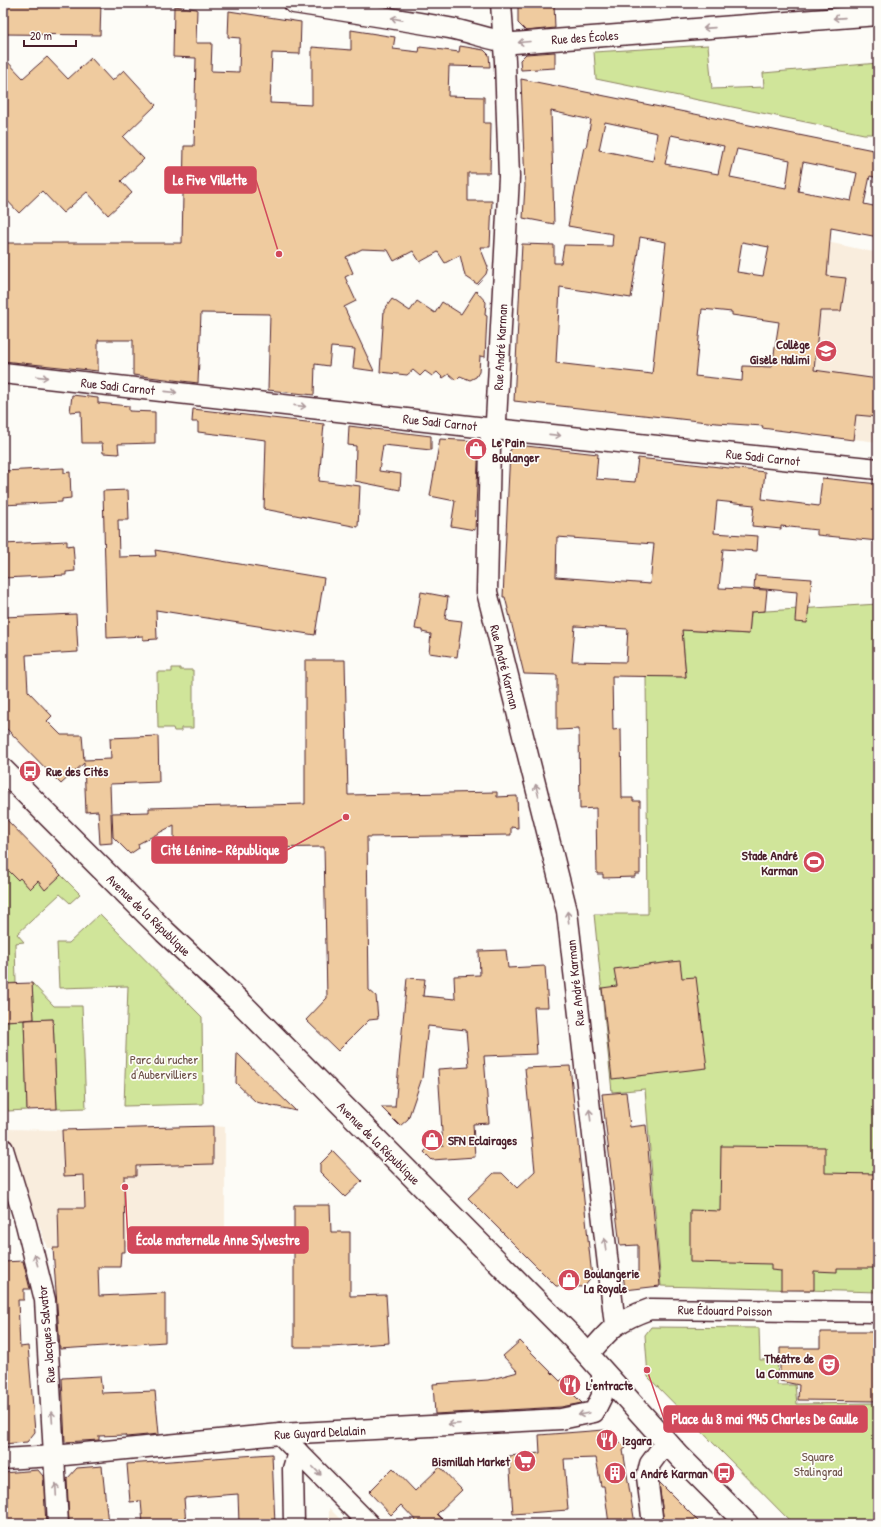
<svg xmlns="http://www.w3.org/2000/svg" width="881" height="1527" viewBox="0 0 881 1527" font-family="'Patrick Hand',sans-serif">
<style>
.built{fill:#f9eddd}
.green{fill:#d0e59a;stroke:#8d8262}
.building{fill:#efcb9f;stroke:#4a1f2b;fill-rule:evenodd}
.lines{fill:none;stroke-linecap:round;stroke-linejoin:round}
.street-casing{stroke:#4a1f2b;stroke-width:23}
.secondary-casing{stroke:#4a1f2b;stroke-width:25}
.street{stroke:#fdfcf7;stroke-width:20}
.secondary{stroke:#fdfcf7;stroke-width:22}
.oneway{stroke:#ac999b}
.labels{text-anchor:middle;dominant-baseline:central;stroke-width:3.5;stroke-linejoin:round;paint-order:stroke}
.street-label{font-size:13px;fill:#4a1f2b;stroke:#fdfcf7}
.poi-label{font-size:13px;font-weight:bold;fill:#4a1f2b;stroke:#fdfcf7;text-anchor:start}
.park-label{font-size:13px;fill:#6c5047;stroke:#fdfcf7}
.leader{fill:none;stroke:#d1495b;stroke-width:1.5}
.callout-dot{fill:#d1495b;stroke:#fdfcf7;stroke-width:1.5}
.callout{fill:#d1495b;stroke:#d1495b;stroke-width:1.5}
.callout-label{font-size:14px;text-anchor:middle;font-weight:bold;fill:#fff}
</style>
<rect width="100%" height="100%" fill="#fdfcf7"/>
<filter id="ink" filterUnits="userSpaceOnUse"><feTurbulence type="fractalNoise" baseFrequency=".025" numOctaves="2"/><feDisplacementMap in="SourceGraphic" scale="8" xChannelSelector="R" yChannelSelector="G"/><feConvolveMatrix kernelMatrix="1 2 1 2 8 2 1 2 1" color-interpolation-filters="sRGB"/></filter>
<g filter="url(#ink)">
<g class="built">
<path d="M 790,234 L 878,253 L 878,442 L 762,428 L 778,332 Z"/>
<path d="M 213,1126 L 225,1127 L 225,1242 L 169,1247 L 127,1246 L 47,1248 L 6,1129 L 62,1130 Z"/>
<path d="M 329,1508 L 345,1524 L 329,1524 Z"/>
</g>
<g class="green">
<path d="M 708,45 L 712,89 L 764,87 L 763,73 L 878,63 L 878,134 L 864,134 L 596,79 L 594,52 Z"/>
<path d="M 878,604 L 878,1292 L 661,1286 L 645,1089 L 612,1092 L 594,914 L 648,914 L 646,676 L 686,677 L 682,630 L 749,634 L 751,612 Z"/>
<path d="M 172,668 L 180,668 L 180,670 L 193,670 L 193,728 L 181,728 L 181,731 L 174,731 L 173,728 L 158,728 L 157,672 L 172,672 Z"/>
<path d="M 3,865 L 18,880 L 20,878 L 30,888 L 38,881 L 46,889 L 61,875 L 80,894 L 70,903 L 60,894 L 17,934 L 24,942 L 15,943 L 16,983 L 3,984 Z"/>
<path d="M 100,914 L 202,1017 L 203,1104 L 124,1106 L 128,986 L 59,988 L 57,943 L 69,943 Z"/>
<path d="M 32,983 L 54,1006 L 82,1006 L 86,1108 L 57,1109 L 53,1019 L 34,1020 Z"/>
<path d="M 24,1020 L 27,1110 L 8,1111 L 3,1097 L 3,1021 Z"/>
<path d="M 651,1327 L 759,1328 L 760,1360 L 778,1359 L 777,1385 L 795,1385 L 797,1404 L 878,1403 L 878,1524 L 793,1524 L 648,1377 L 645,1335 Z"/>
</g>
<g class="building">
<path d="M 3,3 L 101,3 L 100,35 L 3,34 Z"/>
<path d="M 518,3 L 554,3 L 555,28 L 526,31 L 518,23 Z"/>
<path d="M 174,6 L 197,9 L 196,43 L 212,43 L 211,71 L 239,72 L 240,38 L 228,37 L 229,11 L 301,22 L 300,54 L 272,53 L 270,103 L 312,105 L 312,47 L 351,50 L 351,30 L 395,37 L 393,49 L 419,52 L 420,47 L 459,52 L 460,46 L 484,50 L 489,55 L 490,67 L 449,66 L 448,96 L 484,97 L 484,123 L 491,123 L 490,173 L 468,173 L 468,201 L 492,201 L 490,247 L 480,247 L 488,267 L 486,274 L 477,284 L 465,276 L 460,255 L 445,263 L 438,252 L 420,262 L 413,251 L 394,261 L 388,250 L 362,249 L 346,257 L 353,273 L 345,277 L 356,301 L 344,307 L 374,371 L 353,368 L 355,349 L 331,347 L 329,366 L 315,364 L 314,395 L 268,390 L 270,314 L 201,313 L 198,383 L 133,375 L 133,340 L 98,340 L 98,371 L 3,361 L 3,243 L 182,243 L 184,146 L 194,146 L 196,58 L 173,57 Z"/>
<path d="M 555,52 L 555,68 L 521,70 L 520,60 L 526,54 Z"/>
<path d="M 3,57 L 23,78 L 47,57 L 68,79 L 91,58 L 112,81 L 124,70 L 156,105 L 123,137 L 144,159 L 121,181 L 132,193 L 108,215 L 87,192 L 63,213 L 42,191 L 19,213 L 3,196 Z"/>
<path d="M 521,79 L 878,151 L 878,178 L 870,176 L 864,204 L 878,207 L 878,237 L 831,228 L 827,276 L 846,278 L 841,311 L 820,311 L 814,370 L 878,379 L 878,417 L 856,415 L 853,440 L 762,428 L 763,426 L 717,423 L 514,401 L 522,244 L 554,245 L 554,263 L 561,263 L 564,245 L 612,246 L 613,234 L 568,226 L 584,147 L 586,148 L 591,120 L 551,111 L 554,224 L 523,218 L 525,186 ZM 605,122 L 657,133 L 653,161 L 599,150 ZM 671,135 L 724,146 L 718,174 L 665,164 ZM 737,149 L 790,160 L 786,188 L 730,177 ZM 803,162 L 857,173 L 851,201 L 798,191 ZM 640,237 L 666,242 L 652,374 L 556,363 L 560,287 L 631,298 ZM 742,242 L 769,247 L 763,276 L 737,272 ZM 702,309 L 732,312 L 732,315 L 779,322 L 772,367 L 743,366 L 742,381 L 695,376 Z"/>
<path d="M 476,291 L 486,302 L 485,315 L 487,316 L 485,357 L 480,356 L 479,372 L 476,377 L 470,380 L 460,376 L 456,380 L 449,374 L 443,378 L 437,372 L 432,376 L 425,371 L 420,376 L 413,370 L 407,375 L 380,372 L 384,310 L 392,299 L 410,311 L 417,301 L 435,313 L 442,302 L 461,314 Z"/>
<path d="M 72,395 L 98,398 L 98,403 L 129,406 L 129,411 L 155,412 L 155,443 L 118,444 L 119,454 L 103,453 L 102,443 L 82,443 L 81,411 L 70,412 Z"/>
<path d="M 193,409 L 324,424 L 319,481 L 360,486 L 358,527 L 264,509 L 266,440 L 198,432 L 198,422 L 192,422 Z"/>
<path d="M 349,426 L 431,436 L 431,450 L 383,445 L 379,471 L 401,474 L 400,490 L 355,481 L 356,446 L 348,445 Z"/>
<path d="M 440,439 L 479,441 L 475,530 L 451,526 L 455,501 L 430,496 Z"/>
<path d="M 517,445 L 598,454 L 596,479 L 635,482 L 638,458 L 765,472 L 762,499 L 819,506 L 822,478 L 878,484 L 878,541 L 817,535 L 817,530 L 781,526 L 781,529 L 752,526 L 754,505 L 717,501 L 714,533 L 758,536 L 757,551 L 723,549 L 719,588 L 767,590 L 765,611 L 751,612 L 749,634 L 682,630 L 686,677 L 612,676 L 613,730 L 621,729 L 622,798 L 633,798 L 633,801 L 640,801 L 640,874 L 635,874 L 635,877 L 603,878 L 603,874 L 597,874 L 596,808 L 580,809 L 579,729 L 557,730 L 557,675 L 524,674 L 505,597 L 503,597 L 510,450 ZM 557,537 L 654,544 L 650,584 L 556,577 ZM 575,626 L 628,629 L 626,662 L 572,661 Z"/>
<path d="M 64,468 L 64,473 L 70,472 L 71,498 L 62,499 L 62,502 L 3,505 L 3,471 Z"/>
<path d="M 128,490 L 129,520 L 118,520 L 119,557 L 156,556 L 155,550 L 324,578 L 315,635 L 156,610 L 157,639 L 143,640 L 143,636 L 107,638 L 103,491 Z"/>
<path d="M 67,541 L 67,546 L 73,545 L 75,571 L 66,572 L 66,575 L 3,578 L 3,544 Z"/>
<path d="M 755,575 L 812,579 L 807,623 L 795,622 L 797,592 L 754,588 Z"/>
<path d="M 421,592 L 448,597 L 445,619 L 462,621 L 457,657 L 429,653 L 431,634 L 422,632 L 422,630 L 415,629 Z"/>
<path d="M 76,614 L 78,652 L 26,655 L 28,691 L 52,716 L 47,721 L 61,735 L 82,735 L 84,760 L 111,759 L 110,738 L 158,736 L 159,782 L 110,784 L 112,843 L 100,844 L 98,811 L 86,812 L 84,763 L 61,784 L 3,725 L 3,617 Z"/>
<path d="M 305,660 L 345,660 L 348,795 L 497,792 L 497,797 L 517,796 L 518,828 L 511,827 L 511,835 L 367,837 L 369,990 L 376,996 L 378,1019 L 369,1020 L 338,1051 L 306,1020 L 327,998 L 324,847 L 174,849 L 174,825 L 138,844 L 139,848 L 130,854 L 113,837 L 112,813 L 149,812 L 149,808 L 305,804 Z"/>
<path d="M 3,816 L 61,875 L 45,890 L 38,881 L 30,889 L 20,878 L 18,880 L 3,865 Z"/>
<path d="M 506,950 L 508,968 L 545,966 L 548,1007 L 534,1007 L 537,1054 L 484,1056 L 489,1123 L 473,1124 L 475,1157 L 432,1160 L 424,1152 L 436,1140 L 443,1147 L 438,1069 L 469,1067 L 466,1030 L 428,1026 L 422,1078 L 408,1119 L 400,1126 L 381,1107 L 395,1107 L 407,978 L 425,979 L 423,996 L 455,999 L 454,976 L 480,975 L 479,951 Z"/>
<path d="M 680,961 L 682,978 L 696,977 L 707,1068 L 612,1079 L 602,988 L 617,986 L 614,969 Z"/>
<path d="M 32,983 L 34,1019 L 24,1020 L 53,1019 L 57,1109 L 27,1110 L 24,1020 L 3,1021 L 3,984 Z"/>
<path d="M 237,1053 L 296,1111 L 256,1102 L 236,1083 Z"/>
<path d="M 570,1066 L 592,1277 L 584,1287 L 556,1286 L 468,1198 L 494,1173 L 502,1173 L 517,1188 L 535,1171 L 525,1068 Z"/>
<path d="M 626,1092 L 630,1127 L 646,1125 L 660,1286 L 625,1290 L 623,1274 L 638,1272 L 638,1245 L 620,1246 L 602,1094 Z"/>
<path d="M 213,1126 L 213,1164 L 136,1166 L 136,1176 L 124,1176 L 125,1252 L 121,1252 L 120,1267 L 98,1267 L 99,1296 L 165,1293 L 165,1342 L 60,1349 L 53,1248 L 59,1248 L 58,1208 L 85,1208 L 84,1175 L 64,1176 L 62,1130 Z"/>
<path d="M 721,1146 L 825,1147 L 825,1173 L 878,1174 L 878,1268 L 837,1268 L 837,1272 L 814,1271 L 814,1290 L 781,1290 L 781,1271 L 771,1270 L 771,1264 L 690,1262 L 690,1210 L 720,1211 Z"/>
<path d="M 333,1151 L 362,1181 L 345,1197 L 320,1172 L 320,1164 Z"/>
<path d="M 294,1205 L 330,1205 L 331,1232 L 350,1232 L 350,1296 L 386,1295 L 389,1343 L 332,1347 L 294,1347 Z"/>
<path d="M 23,1261 L 30,1289 L 24,1289 L 24,1300 L 18,1300 L 20,1347 L 28,1346 L 35,1432 L 27,1442 L 3,1444 L 3,1262 Z"/>
<path d="M 820,1332 L 878,1332 L 878,1401 L 798,1400 L 799,1385 L 780,1381 L 780,1348 L 820,1348 Z"/>
<path d="M 520,1341 L 560,1381 L 564,1378 L 576,1391 L 573,1394 L 582,1403 L 561,1407 L 435,1414 L 433,1384 L 488,1380 L 518,1372 L 503,1356 Z"/>
<path d="M 100,1376 L 102,1393 L 155,1391 L 159,1434 L 126,1437 L 125,1435 L 99,1436 L 99,1440 L 65,1442 L 62,1378 Z"/>
<path d="M 604,1430 L 611,1433 L 626,1448 L 623,1450 L 635,1524 L 609,1524 L 604,1486 L 601,1486 L 596,1458 L 564,1459 L 568,1510 L 513,1514 L 509,1456 L 540,1453 L 539,1435 Z"/>
<path d="M 272,1454 L 275,1524 L 239,1524 L 238,1494 L 184,1498 L 186,1524 L 143,1524 L 141,1501 L 130,1502 L 127,1464 Z"/>
<path d="M 102,1466 L 108,1524 L 69,1524 L 67,1479 L 77,1468 Z"/>
<path d="M 440,1467 L 462,1490 L 437,1514 L 447,1524 L 419,1524 L 401,1505 L 391,1515 L 369,1492 L 393,1468 L 415,1491 Z"/>
<path d="M 38,1470 L 43,1476 L 46,1524 L 3,1524 L 3,1473 Z"/>
<path d="M 659,1482 L 701,1524 L 664,1524 Z"/>
</g>
<g class="lines">
<g class="street-casing">
<g id="street">
<path d="M 294,3 C 346,11 397,19 449,28 C 471,32 492,41 514,43 L 878,15"/>
<path d="M 501,3 L 505,61 L 509,177 L 496,421 L 491,436 L 490,446 L 487,592 L 567,911 L 615,1325"/>
<path d="M 3,373 L 495,429 L 878,469"/>
<path d="M 3,1149 L 26,1224 L 45,1300 L 58,1524"/>
<path d="M 588,1355 C 611,1328 616,1321 650,1309 L 878,1312"/>
<path d="M 280,1434 L 369,1524"/>
<path d="M 3,1459 L 54,1456 L 280,1434 L 561,1419 L 594,1412 L 602,1396 L 602,1372"/>
<path d="M 294,1524 L 293,1469 L 298,1452"/>
<path d="M 653,1524 L 647,1477 L 650,1464 L 666,1442"/>
</g>
</g>
<g class="secondary-casing">
<path id="secondary" d="M 3,770 L 165,932 L 243,1005 L 572,1337 L 679,1456 L 747,1524"/>
</g>
<use href="#street" class="street"/>
<use href="#secondary" class="secondary"/>
</g>
<defs><path id="oneway-shaft" d="M-6 0H5M1.5-3L5.5 0L1.5 3" fill="none" stroke-width="1.6" stroke-linecap="round" stroke-linejoin="round"/></defs>
<g class="oneway">
<use href="#oneway-shaft" transform="translate(839 18) rotate(176)"/>
<use href="#oneway-shaft" transform="translate(397 19) rotate(-169)"/>
<use href="#oneway-shaft" transform="translate(709 28) rotate(176)"/>
<use href="#oneway-shaft" transform="translate(524 42) rotate(175)"/>
<use href="#oneway-shaft" transform="translate(42 377) rotate(6)"/>
<use href="#oneway-shaft" transform="translate(171 392) rotate(6)"/>
<use href="#oneway-shaft" transform="translate(300 406) rotate(6)"/>
<use href="#oneway-shaft" transform="translate(555 435) rotate(6)"/>
<use href="#oneway-shaft" transform="translate(537 790) rotate(-104)"/>
<use href="#oneway-shaft" transform="translate(568 917) rotate(-97)"/>
<use href="#oneway-shaft" transform="translate(590 1115) rotate(-97)"/>
<use href="#oneway-shaft" transform="translate(605 1244) rotate(-97)"/>
<use href="#oneway-shaft" transform="translate(36 1260) rotate(-106)"/>
<use href="#oneway-shaft" transform="translate(584 1414) rotate(168)"/>
<use href="#oneway-shaft" transform="translate(52 1417) rotate(-94)"/>
<use href="#oneway-shaft" transform="translate(454 1424) rotate(177)"/>
<use href="#oneway-shaft" transform="translate(317 1471) rotate(46)"/>
<use href="#oneway-shaft" transform="translate(56 1490) rotate(-93)"/>
</g>
</g>
<defs>
<g id="school-disc" transform="scale(1.15)"><circle r="9.5" fill="#d1495b" stroke="#fdfcf7"/><path d="M0-5L7-2L0 1L-7-2ZM-4 1L0 2.5L4 1V4Q0 6-4 4Z" fill="#fff"/></g>
<g id="shop-disc" transform="scale(1.15)"><circle r="9.5" fill="#d1495b" stroke="#fdfcf7"/><path d="M-5-2.5h2.3a2.7 3.5 0 0 1 5.4 0H5L5.5 6h-11ZM-1.5-2.5h3a1.5 2.3 0 0 0-3 0Z" fill="#fff"/></g>
<g id="bus-disc" transform="scale(1.15)"><circle r="9.5" fill="#d1495b" stroke="#fdfcf7"/><path d="M-5-6H5V4H4V6H2V4H-2V6H-4V4H-5ZM-3.5-4V0h7V-4ZM-3.5 1.2v1.5H-2V1.2ZM2 1.2v1.5H3.5V1.2Z" fill="#fff"/></g>
<g id="stadium-disc" transform="scale(1.15)"><circle r="9.5" fill="#d1495b" stroke="#fdfcf7"/><path d="M0-5a6.5 5 0 1 0 0 10a6.5 5 0 1 0 0-10ZM-3.5-1.8h7v3.6h-7Z" fill="#fff"/></g>
<g id="theatre-disc" transform="scale(1.15)"><circle r="9.5" fill="#d1495b" stroke="#fdfcf7"/><path d="M-5-5.5Q0-4 5-5.5V0Q5 5 0 6Q-5 5-5 0ZM-3.3-2.5H-1v1.5H-3.3ZM1-2.5H3.3v1.5H1ZM-2.8 1Q0 5.5 2.8 1Z" fill="#fff"/></g>
<g id="restaurant-disc" transform="scale(1.15)"><circle r="9.5" fill="#d1495b" stroke="#fdfcf7"/><path d="M-5-6h1v4h1v-4h1v4h1v-4h1v5L-1.5 .5V6h-2V.5L-5-1ZM5-6V6H3V1.5H1.5Q1.5-4 5-6Z" fill="#fff"/></g>
<g id="supermarket-disc" transform="scale(1.15)"><circle r="9.5" fill="#d1495b" stroke="#fdfcf7"/><path d="M-6-5.5h2.5l.6 2H6L4.5 2H-2.5L-4.4-4H-6ZM-1.5 3.2a1.3 1.3 0 1 0 .1 0ZM3 3.2a1.3 1.3 0 1 0 .1 0Z" fill="#fff"/></g>
<g id="building-disc" transform="scale(1.15)"><circle r="9.5" fill="#d1495b" stroke="#fdfcf7"/><path d="M-4-6H4V6H1V3H-1V6H-4ZM-2.5-4.3h1.7v1.8h-1.7ZM.8-4.3h1.7v1.8H.8ZM-2.5-1h1.7V.8h-1.7ZM.8-1h1.7V.8H.8Z" fill="#fff"/></g>
</defs>
<g fill-rule="evenodd">
<use href="#school-disc" x="826" y="351"/>
<use href="#shop-disc" x="476" y="449"/>
<use href="#bus-disc" x="30" y="771"/>
<use href="#stadium-disc" x="814" y="862"/>
<use href="#shop-disc" x="432" y="1140"/>
<use href="#shop-disc" x="569" y="1280"/>
<use href="#theatre-disc" x="829" y="1365"/>
<use href="#restaurant-disc" x="570" y="1385"/>
<use href="#restaurant-disc" x="607" y="1440"/>
<use href="#supermarket-disc" x="525" y="1461"/>
<use href="#building-disc" x="615" y="1473"/>
<use href="#bus-disc" x="724" y="1473"/>
</g>
<g class="labels">
<g class="street-label">
<text transform="translate(585 37) rotate(-4)">Rue des Écoles</text>
<text transform="translate(500 347) rotate(-87)">Rue André Karman</text>
<text transform="translate(118 386) rotate(6)">Rue Sadi Carnot</text>
<text transform="translate(440 422) rotate(6)">Rue Sadi Carnot</text>
<text transform="translate(763 457) rotate(6)">Rue Sadi Carnot</text>
<text transform="translate(505 667) rotate(76)">Rue André Karman</text>
<text transform="translate(149 915) rotate(44)">Avenue de la République</text>
<text transform="translate(575 983) rotate(-96)">Rue André Karman</text>
<text transform="translate(379 1143) rotate(45)">Avenue de la République</text>
<text transform="translate(725 1310) rotate(1)">Rue Édouard Poisson</text>
<text transform="translate(46 1334) rotate(-95)">Rue Jacques Salvator</text>
<text transform="translate(320 1432) rotate(-3)">Rue Guyard Delalain</text>
</g>
<g class="poi-label">
<text x="810" y="344" text-anchor="end">Collège<tspan x="810" dy="15">Gisèle Halimi</tspan></text>
<text x="492" y="442">Le Pain<tspan x="492" dy="15">Boulanger</tspan></text>
<text x="46" y="771">Rue des Cités</text>
<text x="798" y="855" text-anchor="end">Stade André<tspan x="798" dy="15">Karman</tspan></text>
<text x="448" y="1140">SFN Eclairages</text>
<text x="584" y="1273">Boulangerie<tspan x="584" dy="15">La Royale</tspan></text>
<text x="814" y="1358" text-anchor="end">Théâtre de<tspan x="814" dy="15">la Commune</tspan></text>
<text x="586" y="1385">L'entracte</text>
<text x="622" y="1440">Izgara</text>
<text x="510" y="1461" text-anchor="end">Bismillah Market</text>
<text x="630" y="1473">a</text>
<text x="708" y="1473" text-anchor="end">André Karman</text>
</g>
<g class="park-label">
<text x="164" y="1059">Parc du rucher<tspan x="164" dy="15">d'Aubervilliers</tspan></text>
<text x="818" y="1456">Square<tspan x="818" dy="15">Stalingrad</tspan></text>
</g>
</g>
<path class="leader" d="M279 254L256 180M346 817L287 850M125 1187L128 1240M647 1370L664 1419"/>
<g class="callout-dot">
<circle cx="279" cy="254" r="4"/>
<circle cx="346" cy="817" r="4"/>
<circle cx="125" cy="1187" r="4"/>
<circle cx="647" cy="1370" r="4"/>
</g>
<g class="callout">
<rect x="165" y="167" width="91" height="26" rx="4"/>
<rect x="152" y="837" width="135" height="26" rx="4"/>
<rect x="128" y="1227" width="180" height="26" rx="4"/>
<rect x="664" y="1406" width="203" height="26" rx="4"/>
</g>
<g class="callout-label">
<text x="210" y="185">Le Five Villette</text>
<text x="220" y="855">Cité Lénine- République</text>
<text x="218" y="1245">École maternelle Anne Sylvestre</text>
<text x="765" y="1424">Place du 8 mai 1945 Charles De Gaulle</text>
</g>
<rect width="881" height="1527" fill="none" stroke="#fdfcf7" stroke-width="16"/>
<rect x="8" y="8" width="865" height="1511" fill="none" stroke="#4a1f2b" stroke-width="1.5" filter="url(#ink)"/>
<path d="M24 40v6h52v-6" fill="none" stroke="#4a1f2b" stroke-width="2"/>
<text x="30" y="40" font-size="12" fill="#4a1f2b" stroke="#fdfcf7" stroke-width="3" paint-order="stroke">20 m</text>
</svg>
